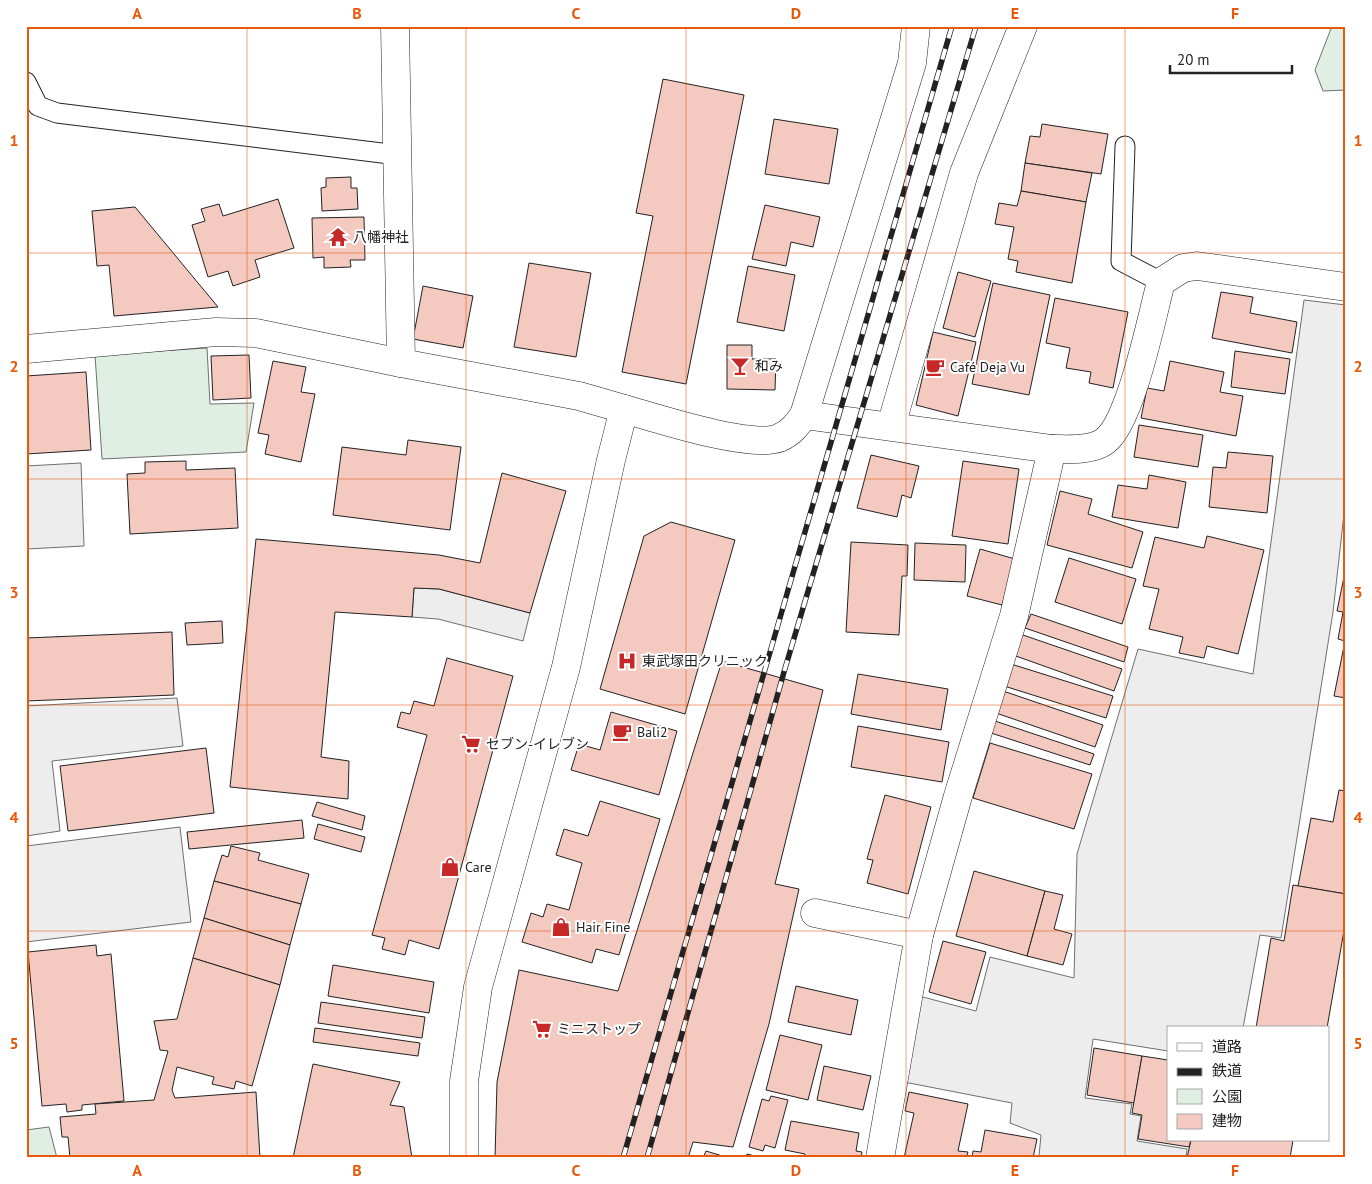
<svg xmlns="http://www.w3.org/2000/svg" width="1372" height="1184" viewBox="0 0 1372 1184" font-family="'PT Sans','Noto Sans JP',sans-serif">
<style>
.green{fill:#e0efe3;stroke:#6f6f6f}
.parking{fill:#ededed;stroke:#6f6f6f}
.building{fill:#f3c9c0;stroke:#222}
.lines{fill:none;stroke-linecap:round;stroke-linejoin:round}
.lane-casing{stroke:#222;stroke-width:21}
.street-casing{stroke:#222;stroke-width:29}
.secondary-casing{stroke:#222;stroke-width:29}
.lane{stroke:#fff;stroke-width:19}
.street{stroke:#fff;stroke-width:28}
.secondary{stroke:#fff;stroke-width:28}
.rail-casing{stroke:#222;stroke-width:5.5}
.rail{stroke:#fff;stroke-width:4;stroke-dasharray:11;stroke-linecap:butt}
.grid{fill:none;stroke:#e8590c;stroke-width:1;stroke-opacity:0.55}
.labels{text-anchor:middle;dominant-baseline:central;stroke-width:4;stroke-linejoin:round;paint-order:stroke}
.poi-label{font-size:14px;fill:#222;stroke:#fff;text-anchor:start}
.neatline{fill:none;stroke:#e8590c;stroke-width:2}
.grid-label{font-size:16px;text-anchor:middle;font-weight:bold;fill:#e8590c}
</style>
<rect width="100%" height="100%" fill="#fff"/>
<g class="green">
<path d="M 1332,26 L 1346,26 L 1346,90 L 1323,91 L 1315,70 Z"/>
<path d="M 207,348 L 210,404 L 254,403 L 246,452 L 102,459 L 95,355 Z"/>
<path d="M 49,1127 L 57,1158 L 26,1158 L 26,1130 Z"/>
</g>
<g class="parking">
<path d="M 1304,300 L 1346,305 L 1346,496 L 1333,612 L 1281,938 L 1260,935 L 1243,1028 L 1168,1028 L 1168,1051 L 1093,1039 L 1085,1098 L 1132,1104 L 1130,1114 L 1141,1116 L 1137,1141 L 1187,1149 L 1186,1158 L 1039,1156 L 1041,1135 L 1010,1123 L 1012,1103 L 904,1082 L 919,996 L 976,1011 L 990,957 L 1074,978 L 1077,854 L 1138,649 L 1253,674 Z"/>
<path d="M 81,463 L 84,546 L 26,549 L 26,466 Z"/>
<path d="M 414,588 L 439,589 L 530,613 L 523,641 L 438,619 L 412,617 Z"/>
<path d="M 177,698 L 183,746 L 52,761 L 60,831 L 26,836 L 26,706 Z"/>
<path d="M 180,827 L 191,922 L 26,942 L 26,846 Z"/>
</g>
<g class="building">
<path d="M 663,79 L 744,95 L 686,384 L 622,372 L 653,216 L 636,213 Z"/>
<path d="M 774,119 L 838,129 L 829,184 L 765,174 Z"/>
<path d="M 1042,124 L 1108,134 L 1101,174 L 1025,163 L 1030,136 L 1040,137 Z"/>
<path d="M 1025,163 L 1092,173 L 1086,202 L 1021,191 Z"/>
<path d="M 351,177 L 351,188 L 357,188 L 358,209 L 322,211 L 321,188 L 326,187 L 326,178 Z"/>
<path d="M 1021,191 L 1086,202 L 1072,283 L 1016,272 L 1018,261 L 1008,259 L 1014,227 L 995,224 L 999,203 L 1017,206 Z"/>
<path d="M 278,199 L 294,248 L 255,260 L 260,277 L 233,286 L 228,271 L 208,277 L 192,225 L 205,221 L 201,209 L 219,204 L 223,216 Z"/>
<path d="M 765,205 L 820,217 L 813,247 L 791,242 L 786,266 L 752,259 Z"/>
<path d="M 135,207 L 218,307 L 114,316 L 109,265 L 97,266 L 92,211 Z"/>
<path d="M 364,217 L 365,260 L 350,260 L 351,267 L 324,268 L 324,257 L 313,258 L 312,218 Z"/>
<path d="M 529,263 L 591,273 L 576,357 L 514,347 Z"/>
<path d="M 748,266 L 795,275 L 784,331 L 737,322 Z"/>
<path d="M 958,272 L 991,281 L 975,337 L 943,328 Z"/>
<path d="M 993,283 L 1050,295 L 1029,395 L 972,384 Z"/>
<path d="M 423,286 L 473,296 L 463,348 L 413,339 Z"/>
<path d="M 1221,292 L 1253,297 L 1250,313 L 1297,322 L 1292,353 L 1212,338 Z"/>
<path d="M 1055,298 L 1128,312 L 1113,388 L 1089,383 L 1091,372 L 1066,368 L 1070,348 L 1046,343 Z"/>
<path d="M 933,332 L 976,342 L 958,416 L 916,405 Z"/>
<path d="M 727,345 L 752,345 L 752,359 L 776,359 L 775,390 L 727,389 Z"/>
<path d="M 1235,351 L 1290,359 L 1285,394 L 1231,387 Z"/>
<path d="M 249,355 L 251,398 L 213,400 L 211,356 Z"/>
<path d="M 273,361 L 306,367 L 301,392 L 315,394 L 301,462 L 265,454 L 269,435 L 258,433 Z"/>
<path d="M 1170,361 L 1224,372 L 1220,392 L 1243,396 L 1236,436 L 1141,418 L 1147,388 L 1164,391 Z"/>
<path d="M 86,372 L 91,450 L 26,454 L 26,376 Z"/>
<path d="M 1139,425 L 1203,435 L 1198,467 L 1134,457 Z"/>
<path d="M 408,440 L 461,447 L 450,530 L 333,515 L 342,447 L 406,455 Z"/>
<path d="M 1228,452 L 1273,456 L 1267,513 L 1209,507 L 1213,467 L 1226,468 Z"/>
<path d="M 871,455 L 919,466 L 911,498 L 902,495 L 897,517 L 857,508 Z"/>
<path d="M 186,461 L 186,470 L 235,468 L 238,528 L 130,534 L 127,474 L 145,473 L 145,462 Z"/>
<path d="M 963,461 L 1019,469 L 1008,544 L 952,536 Z"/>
<path d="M 502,473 L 566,491 L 530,613 L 439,589 L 414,588 L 412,617 L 335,612 L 321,757 L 349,761 L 348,799 L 230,787 L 256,539 L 439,555 L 480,563 Z"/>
<path d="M 1149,475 L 1186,482 L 1178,528 L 1112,517 L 1118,485 L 1147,489 Z"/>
<path d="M 1060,491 L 1092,499 L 1088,514 L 1143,532 L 1132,568 L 1047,545 Z"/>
<path d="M 671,522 L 735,540 L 685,714 L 600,689 L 644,536 Z"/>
<path d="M 1207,536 L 1264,550 L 1238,654 L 1207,646 L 1204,658 L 1179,653 L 1183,637 L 1149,629 L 1159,589 L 1143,586 L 1155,537 L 1204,548 Z"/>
<path d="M 851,542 L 908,545 L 907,576 L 902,576 L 899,635 L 846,632 Z"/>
<path d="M 915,543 L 966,545 L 965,582 L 914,580 Z"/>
<path d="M 980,549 L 1015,559 L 1002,605 L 967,596 Z"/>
<path d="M 1069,558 L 1136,579 L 1122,624 L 1055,602 Z"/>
<path d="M 1346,567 L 1346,698 L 1334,696 L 1345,641 L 1338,639 L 1343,612 L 1337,611 Z"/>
<path d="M 1031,614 L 1128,647 L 1124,662 L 1025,628 Z"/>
<path d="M 222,621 L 223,643 L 187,645 L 185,623 Z"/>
<path d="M 172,632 L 174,695 L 26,701 L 26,638 Z"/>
<path d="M 1020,634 L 1122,669 L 1114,691 L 1013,655 Z"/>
<path d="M 447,658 L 513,676 L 439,949 L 409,940 L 405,955 L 382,949 L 385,938 L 372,935 L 427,735 L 397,727 L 401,712 L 410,714 L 414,701 L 434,706 Z"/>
<path d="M 722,661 L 823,690 L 775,884 L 799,889 L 769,1024 L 733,1147 L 693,1142 L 688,1158 L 495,1158 L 497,1082 L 519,970 L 618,991 Z"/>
<path d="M 1011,664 L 1113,696 L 1106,718 L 1004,686 Z"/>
<path d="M 858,674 L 948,689 L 941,730 L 851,714 Z"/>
<path d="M 1003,691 L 1103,725 L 1095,747 L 996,713 Z"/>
<path d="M 611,712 L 677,731 L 659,795 L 571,770 L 579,744 L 600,750 Z"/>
<path d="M 995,721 L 1094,754 L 1090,765 L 991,733 Z"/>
<path d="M 858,726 L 949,742 L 942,782 L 851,767 Z"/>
<path d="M 990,743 L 1092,774 L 1074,829 L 973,798 Z"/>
<path d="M 206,748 L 214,813 L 68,831 L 60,766 Z"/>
<path d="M 1339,790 L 1346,791 L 1346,894 L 1298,886 L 1311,818 L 1333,822 Z"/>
<path d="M 885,795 L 931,807 L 908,894 L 867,883 L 873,860 L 867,859 Z"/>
<path d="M 600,801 L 660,819 L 619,955 L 596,949 L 592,963 L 522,942 L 531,913 L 543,917 L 547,904 L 569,910 L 582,863 L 556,855 L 564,829 L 588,836 Z"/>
<path d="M 317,802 L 365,816 L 362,830 L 312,816 Z"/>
<path d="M 302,820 L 304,838 L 189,849 L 187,832 Z"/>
<path d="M 318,824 L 365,837 L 361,852 L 314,839 Z"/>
<path d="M 231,846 L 260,853 L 258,860 L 309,874 L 301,904 L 214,881 L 222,855 L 228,857 Z"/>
<path d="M 974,871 L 1045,891 L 1027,956 L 956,936 Z"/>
<path d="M 214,881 L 301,904 L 290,945 L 204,918 Z"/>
<path d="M 1293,885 L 1346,894 L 1346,919 L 1327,1028 L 1256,1028 L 1271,938 L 1284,941 Z"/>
<path d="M 1045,891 L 1063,895 L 1054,929 L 1072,934 L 1063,965 L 1027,956 Z"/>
<path d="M 204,918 L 290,945 L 280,985 L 193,958 Z"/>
<path d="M 943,941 L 986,952 L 971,1004 L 929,992 Z"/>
<path d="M 96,945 L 97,956 L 111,954 L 124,1101 L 82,1105 L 82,1110 L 67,1112 L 66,1104 L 42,1106 L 28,952 Z"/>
<path d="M 193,958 L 280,985 L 252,1086 L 236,1081 L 234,1089 L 212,1084 L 214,1077 L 177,1067 L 172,1090 L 175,1098 L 256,1092 L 260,1158 L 70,1158 L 68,1137 L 62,1137 L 60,1117 L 96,1114 L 95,1104 L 154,1100 L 168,1051 L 160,1050 L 154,1021 L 177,1019 Z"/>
<path d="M 333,965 L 434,982 L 429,1013 L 328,996 Z"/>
<path d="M 796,986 L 858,1000 L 851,1035 L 788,1022 Z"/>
<path d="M 321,1002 L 425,1017 L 422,1038 L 318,1023 Z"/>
<path d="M 315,1028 L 420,1043 L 418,1056 L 313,1042 Z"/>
<path d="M 780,1035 L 822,1045 L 808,1100 L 766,1090 Z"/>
<path d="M 1094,1048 L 1142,1056 L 1134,1103 L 1087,1095 Z"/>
<path d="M 1142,1056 L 1168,1060 L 1168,1140 L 1191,1140 L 1189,1147 L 1138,1139 L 1142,1115 L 1132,1113 Z"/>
<path d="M 313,1064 L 400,1082 L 390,1105 L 404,1107 L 412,1158 L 293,1158 Z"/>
<path d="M 824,1066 L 871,1076 L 863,1110 L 817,1100 Z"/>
<path d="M 909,1092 L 968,1104 L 958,1151 L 968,1152 L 966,1158 L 904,1158 L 914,1113 L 905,1111 Z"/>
<path d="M 771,1096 L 788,1100 L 775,1148 L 765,1145 L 763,1151 L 749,1147 L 762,1099 L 769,1101 Z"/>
<path d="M 791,1121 L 859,1133 L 856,1151 L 862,1152 L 861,1158 L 804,1158 L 805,1154 L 785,1150 Z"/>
<path d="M 985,1130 L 1037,1139 L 1033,1158 L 972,1158 L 973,1151 L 981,1152 Z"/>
<path d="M 1191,1140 L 1293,1140 L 1290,1158 L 1187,1158 Z"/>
<path d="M 706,1151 L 729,1158 L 703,1158 Z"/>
<path d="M 747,1154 L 763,1158 L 746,1158 Z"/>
</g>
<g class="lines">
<g class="lane-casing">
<g id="lane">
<path d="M 26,82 L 38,106 L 57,113 L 398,155"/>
<path d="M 1125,146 L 1121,261 L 1161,282"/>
</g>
</g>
<g class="street-casing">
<g id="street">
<path d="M 395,26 L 401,363"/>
<path d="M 26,349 L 216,332 L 256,333 L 401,363 L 579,396 L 624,409"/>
<path d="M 804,415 L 1052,449 C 1068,449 1092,451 1105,441 C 1131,422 1152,316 1161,282 L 1183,268 L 1197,266 L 1346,287"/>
<path d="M 891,426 L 964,173 L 1023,26"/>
<path d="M 815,913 L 919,935"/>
<path d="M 880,1158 L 919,935 L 958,796 L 1014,616 L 1052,449"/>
</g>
</g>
<g class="secondary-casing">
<path id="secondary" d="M 464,1158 L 464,1081 L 478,987 L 566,667 L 611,460 L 624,409 C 656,418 750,449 779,438 C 791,433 797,425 804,415 L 912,63 L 916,26"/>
</g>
<use href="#lane" class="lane"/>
<use href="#street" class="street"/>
<use href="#secondary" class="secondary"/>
<g class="rail-casing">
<g id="rail">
<path d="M 623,1158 L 952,26"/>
<path d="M 647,1158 L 784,672 L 976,26"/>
</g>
</g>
<use href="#rail" class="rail"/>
</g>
<path class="grid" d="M 247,26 L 247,1158M 466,26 L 466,1158M 686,26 L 686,1158M 906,26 L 906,1158M 1125,26 L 1125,1158M 26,253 L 1346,253M 26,479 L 1346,479M 26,705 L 1346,705M 26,931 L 1346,931"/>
<defs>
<g id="temple-bare" transform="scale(1.5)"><path d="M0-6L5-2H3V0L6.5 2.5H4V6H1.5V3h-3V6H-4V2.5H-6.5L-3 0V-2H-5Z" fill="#c62828" stroke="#fff" stroke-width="2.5" paint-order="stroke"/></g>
<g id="bar-bare" transform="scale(1.5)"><path d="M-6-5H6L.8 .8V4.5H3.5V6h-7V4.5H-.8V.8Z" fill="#c62828" stroke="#fff" stroke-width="2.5" paint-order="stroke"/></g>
<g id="cafe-bare" transform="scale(1.5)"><path d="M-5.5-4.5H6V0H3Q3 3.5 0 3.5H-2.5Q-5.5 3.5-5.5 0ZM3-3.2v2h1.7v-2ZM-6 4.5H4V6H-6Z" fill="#c62828" stroke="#fff" stroke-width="2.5" paint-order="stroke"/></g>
<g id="hospital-bare" transform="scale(1.5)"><path d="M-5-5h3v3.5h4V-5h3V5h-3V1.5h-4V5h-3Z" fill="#c62828" stroke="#fff" stroke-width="2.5" paint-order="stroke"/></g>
<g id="supermarket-bare" transform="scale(1.5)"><path d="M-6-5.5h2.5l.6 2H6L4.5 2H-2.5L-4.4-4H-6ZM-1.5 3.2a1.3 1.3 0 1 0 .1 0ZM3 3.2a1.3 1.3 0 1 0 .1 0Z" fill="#c62828" stroke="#fff" stroke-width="2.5" paint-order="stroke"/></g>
<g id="shop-bare" transform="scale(1.5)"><path d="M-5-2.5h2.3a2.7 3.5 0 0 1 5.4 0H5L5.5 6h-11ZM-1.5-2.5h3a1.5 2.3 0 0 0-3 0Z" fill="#c62828" stroke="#fff" stroke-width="2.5" paint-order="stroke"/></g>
</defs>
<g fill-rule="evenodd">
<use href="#temple-bare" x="338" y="237"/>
<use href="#bar-bare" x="740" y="366"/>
<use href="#cafe-bare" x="935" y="367"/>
<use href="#hospital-bare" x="627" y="661"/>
<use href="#cafe-bare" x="622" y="732"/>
<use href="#supermarket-bare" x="471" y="744"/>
<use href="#shop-bare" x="450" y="867"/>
<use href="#shop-bare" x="561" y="927"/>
<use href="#supermarket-bare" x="542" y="1029"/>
</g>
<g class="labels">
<g class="poi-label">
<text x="353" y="237">八幡神社</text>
<text x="755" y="366">和み</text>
<text x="950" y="367">Café Deja Vu</text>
<text x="642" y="661">東武塚田クリニック</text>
<text x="637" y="732">Bali2</text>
<text x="486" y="744">セブン-イレブン</text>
<text x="465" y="867">Care</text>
<text x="576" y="927">Hair Fine</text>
<text x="557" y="1029">ミニストップ</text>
</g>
</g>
<rect width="1372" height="1184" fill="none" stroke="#ffffff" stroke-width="55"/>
<rect x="1167" y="1026" width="162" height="115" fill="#ffffff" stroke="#a7a7a7"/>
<rect x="1177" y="1043" width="25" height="8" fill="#ffffff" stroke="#a7a7a7"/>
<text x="1212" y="1052" font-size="15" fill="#222222">道路</text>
<rect x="1177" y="1068" width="25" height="8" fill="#222222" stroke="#a7a7a7"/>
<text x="1212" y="1076" font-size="15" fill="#222222">鉄道</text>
<rect x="1177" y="1089" width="25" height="15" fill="#e0efe3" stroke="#a7a7a7"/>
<text x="1212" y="1102" font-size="15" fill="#222222">公園</text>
<rect x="1177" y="1114" width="25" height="15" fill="#f3c9c0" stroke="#a7a7a7"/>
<text x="1212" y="1126" font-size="15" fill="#222222">建物</text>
<path d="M1170 65v8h122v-8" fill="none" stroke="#222222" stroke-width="2.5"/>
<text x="1177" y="65" font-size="15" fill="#222222" stroke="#ffffff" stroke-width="4" paint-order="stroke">20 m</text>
<rect x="28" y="28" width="1316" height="1128" class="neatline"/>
<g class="grid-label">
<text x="137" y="19">A</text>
<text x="357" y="19">B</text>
<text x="576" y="19">C</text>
<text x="796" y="19">D</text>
<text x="1015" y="19">E</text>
<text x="1235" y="19">F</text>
<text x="14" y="146">1</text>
<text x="1358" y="146">1</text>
<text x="14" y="372">2</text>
<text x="1358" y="372">2</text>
<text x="14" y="598">3</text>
<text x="1358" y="598">3</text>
<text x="14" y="823">4</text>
<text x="1358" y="823">4</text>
<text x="14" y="1049">5</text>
<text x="1358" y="1049">5</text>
<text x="137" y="1176">A</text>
<text x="357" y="1176">B</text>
<text x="576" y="1176">C</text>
<text x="796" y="1176">D</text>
<text x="1015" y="1176">E</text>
<text x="1235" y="1176">F</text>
</g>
</svg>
